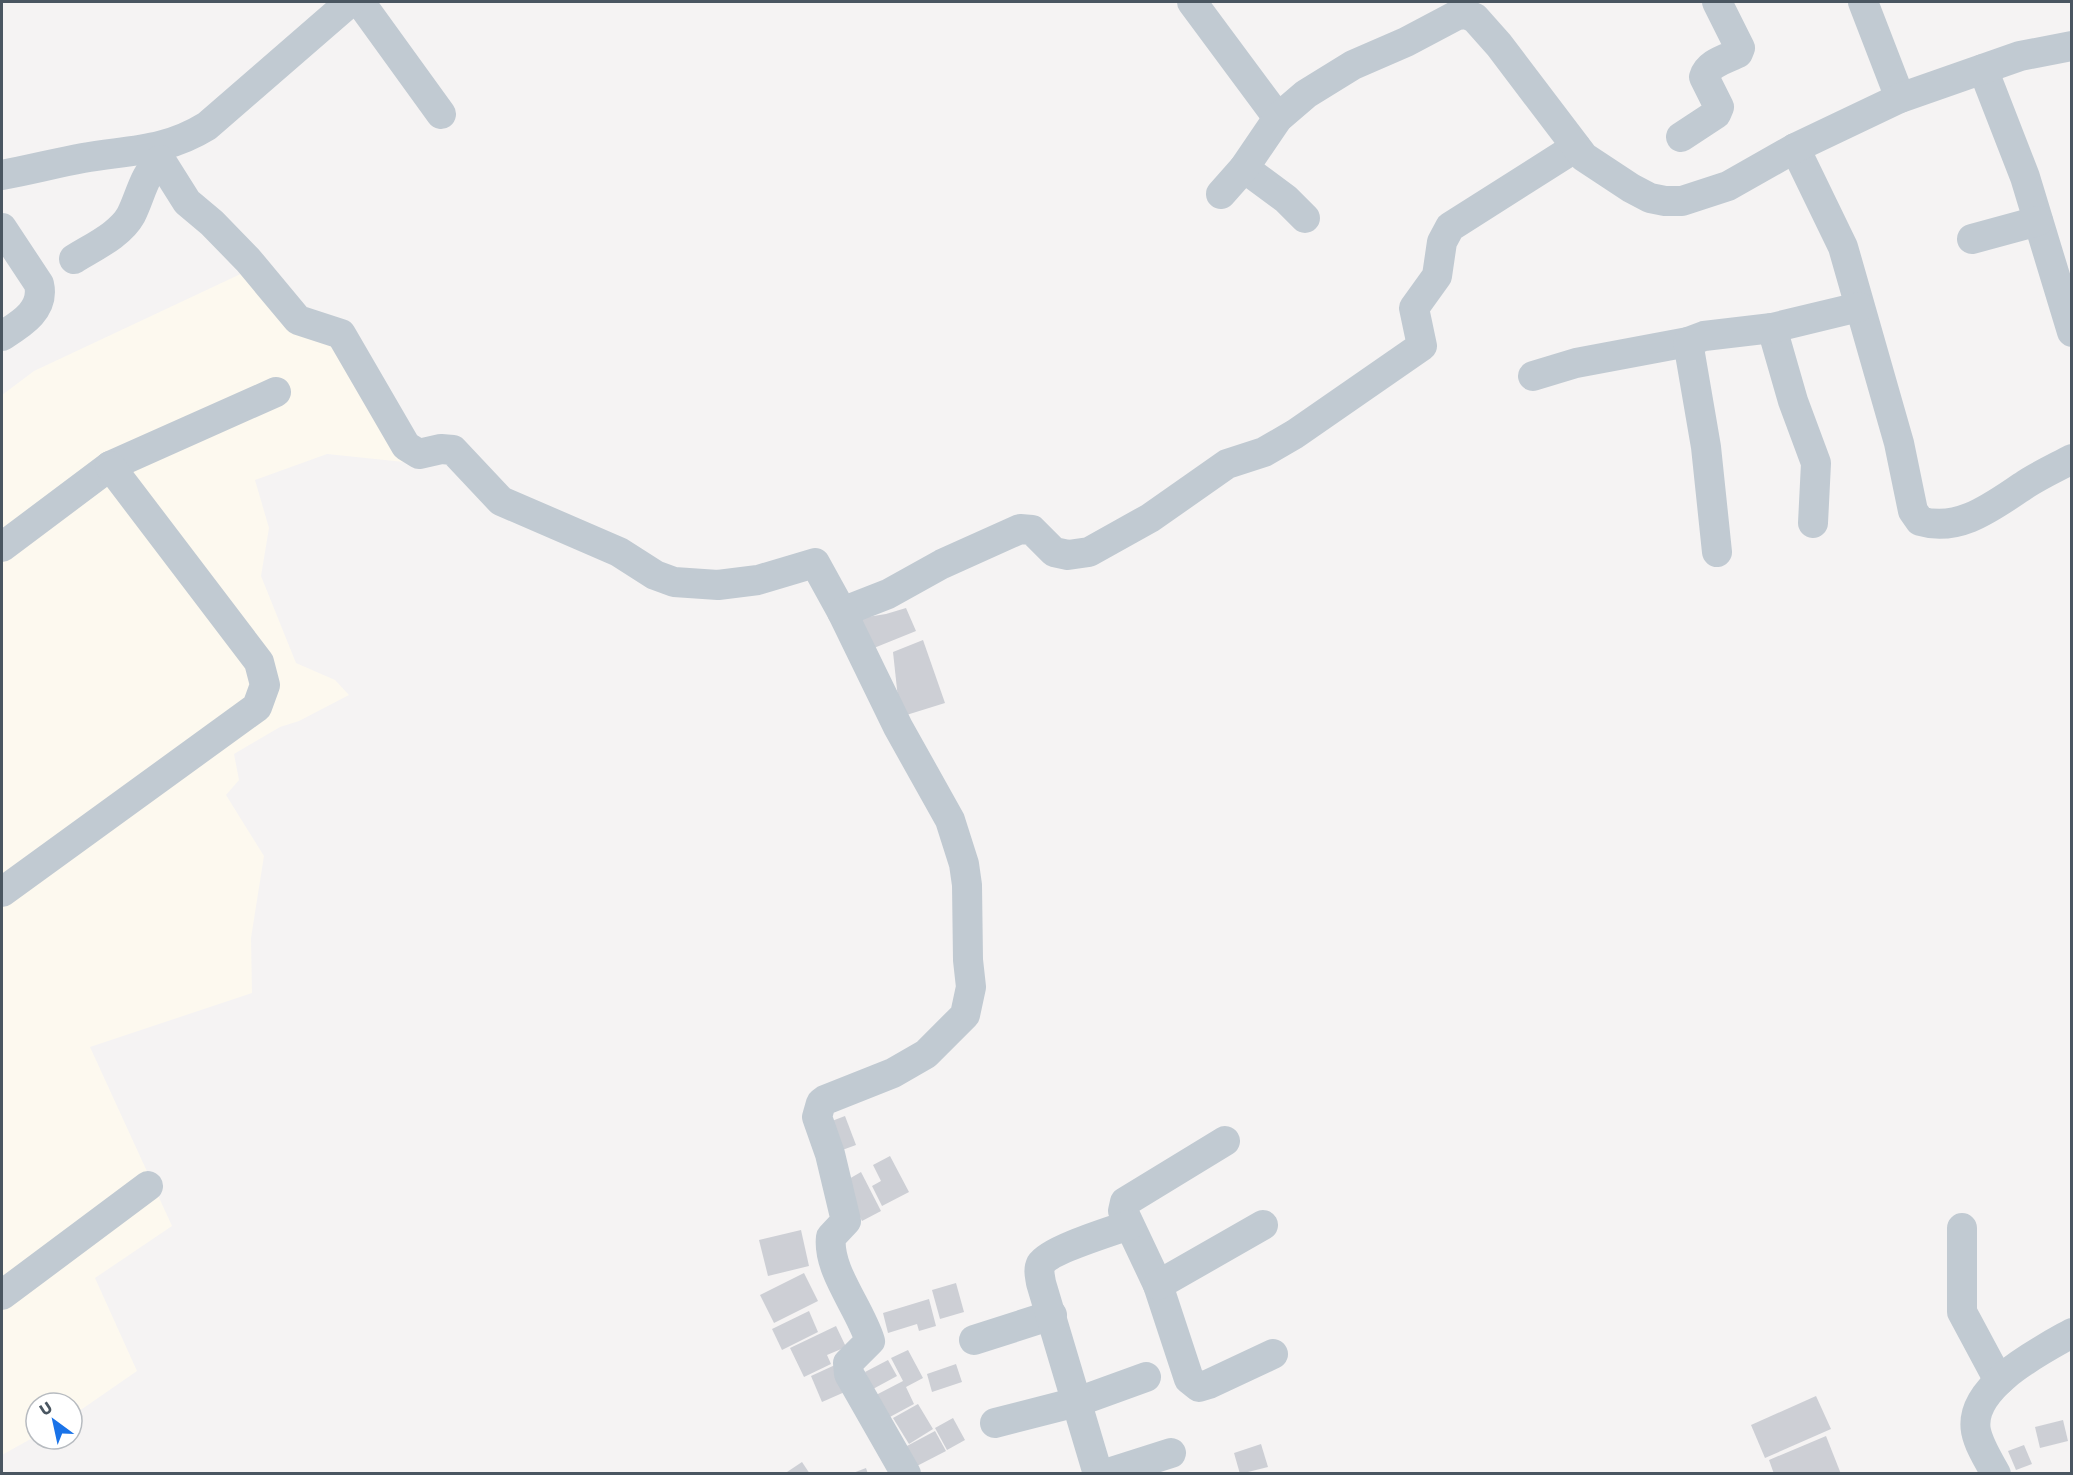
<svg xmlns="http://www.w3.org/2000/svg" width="2073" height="1475" viewBox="0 0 2073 1475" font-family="Poppins,sans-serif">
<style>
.commercial{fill:#fdf9ef}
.building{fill:#cdcfd5}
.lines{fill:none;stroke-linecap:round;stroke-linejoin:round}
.minor{stroke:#c1cad2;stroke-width:30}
</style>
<rect width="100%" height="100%" fill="#f5f3f3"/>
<path class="commercial" d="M 247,271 L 334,338 L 404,462 L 327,454 L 255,480 L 269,528 L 261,576 L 296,663 L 335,680 L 349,695 L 299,721 L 280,727 L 234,754 L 239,780 L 226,795 L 264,856 L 251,938 L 252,993 L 90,1047 L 172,1226 L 95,1278 L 137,1371 L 72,1416 L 72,1403 L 36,1403 L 36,1436 L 2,1455 L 2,395 L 34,371 Z"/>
<g class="building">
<path d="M 906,608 L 916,631 L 869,650 L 861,618 L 886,614 Z"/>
<path d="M 923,640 L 945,703 L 900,717 L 893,652 Z"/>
<path d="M 845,1116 L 856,1145 L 834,1153 L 824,1124 Z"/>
<path d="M 890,1156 L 909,1192 L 882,1206 L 872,1186 L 881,1181 L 873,1165 Z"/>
<path d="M 861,1172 L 881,1211 L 862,1221 L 842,1183 Z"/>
<path d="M 801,1230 L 809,1266 L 768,1276 L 759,1240 Z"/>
<path d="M 804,1273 L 818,1301 L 774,1323 L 760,1295 Z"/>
<path d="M 956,1283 L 964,1312 L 940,1319 L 932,1290 Z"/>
<path d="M 929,1299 L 936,1326 L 919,1331 L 917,1324 L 888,1333 L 883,1313 Z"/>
<path d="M 809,1311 L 818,1332 L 782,1350 L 772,1329 Z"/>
<path d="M 836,1326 L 846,1347 L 827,1355 L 831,1364 L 804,1377 L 790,1348 Z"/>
<path d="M 908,1350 L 923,1378 L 906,1387 L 914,1404 L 888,1418 L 876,1395 L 903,1381 L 891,1358 Z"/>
<path d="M 888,1360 L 897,1376 L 873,1389 L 865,1372 Z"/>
<path d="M 956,1364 L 962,1382 L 932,1392 L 927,1374 Z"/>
<path d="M 835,1365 L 847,1391 L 822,1402 L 811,1376 Z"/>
<path d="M 1816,1396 L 1831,1429 L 1765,1458 L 1751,1425 Z"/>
<path d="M 918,1404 L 933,1429 L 909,1444 L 893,1418 Z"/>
<path d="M 953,1418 L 965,1440 L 947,1450 L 935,1428 Z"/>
<path d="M 2063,1420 L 2068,1441 L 2040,1448 L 2035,1427 Z"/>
<path d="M 935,1431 L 946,1451 L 915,1467 L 905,1447 Z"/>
<path d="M 1826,1436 L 1841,1474 L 1774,1474 L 1769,1460 Z"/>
<path d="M 1261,1444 L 1268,1467 L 1240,1474 L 1234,1453 Z"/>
<path d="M 2024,1445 L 2032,1464 L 2016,1470 L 2008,1451 Z"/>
<path d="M 802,1462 L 810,1474 L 784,1474 Z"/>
<path d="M 866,1468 L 868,1474 L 853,1474 L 853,1473 Z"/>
</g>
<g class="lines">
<g class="minor">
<path d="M 360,2 L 441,114"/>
<path d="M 1192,2 L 1278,118"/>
<path d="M 1863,2 L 1900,98"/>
<path d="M 1983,69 L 2025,177 L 2072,332"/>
<path d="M 1681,137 L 1716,114 L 1719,107 L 1704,77 C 1708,63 1726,59 1738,53 L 1740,48 L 1717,2"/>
<path d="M 153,148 L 187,202 L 212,223 L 248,260 L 298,320 L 341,334 L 406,446 L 419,454 L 441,449 L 453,450 L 501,501 L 619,552 L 655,575 L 674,582 L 718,585 L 758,580 L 815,563 L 842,612 L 888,594 L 942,564 L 1020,529 L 1032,530 L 1054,552 L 1068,555 L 1089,552 L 1150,518 L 1227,464 L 1264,452 L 1295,434 L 1422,346 L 1414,308 L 1437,276 L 1442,242 L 1450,227 L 1576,147"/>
<path d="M 1795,148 L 1843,247 L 1899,443 L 1913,511 L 1920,521 C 1960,533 1994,505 2026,484 C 2040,475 2057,467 2072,459"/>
<path d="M 1244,168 L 1286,199 L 1305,218"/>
<path d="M 2,175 C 29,170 56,163 83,158 C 129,150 165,152 207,126 L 350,2"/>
<path d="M 1221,194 L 1244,168 L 1278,118 L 1306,94 L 1353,65 L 1406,42 L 1457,15 L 1466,14 L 1475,18 L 1499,45 L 1584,157 L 1631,188 L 1650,198 L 1665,201 L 1682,201 L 1728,186 L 1795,148 L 1900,98 L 2020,56 L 2072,46"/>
<path d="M 2,228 L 39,284 C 45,310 21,324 2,336"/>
<path d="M 1972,239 L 2038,221"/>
<path d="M 74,259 C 93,247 120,235 131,215 C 141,195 143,176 160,160"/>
<path d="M 1772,328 L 1793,401 L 1816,463 L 1813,523"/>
<path d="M 1533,376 L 1576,363 L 1688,342"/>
<path d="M 2,547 L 110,466 L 276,392"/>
<path d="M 1717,552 L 1706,447 L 1688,342 L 1704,336 L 1772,328 L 1859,307"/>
<path d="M 842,612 L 898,727 L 950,820 L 964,864 L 967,885 L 968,960 L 971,987 L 965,1015 L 926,1054 L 893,1073 L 825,1100 L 821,1103 L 817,1117 L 830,1154 L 846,1221 L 831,1237 C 827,1270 860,1308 870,1341 L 848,1363 L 849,1374 L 906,1474"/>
<path d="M 2,892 L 257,707 L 265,685 L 259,662 L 110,466"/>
<path d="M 1225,1141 L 1125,1202 L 1123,1211 L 1158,1285 L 1189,1379 L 1199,1387 L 1209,1384 L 1273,1354"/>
<path d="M 1962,1228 L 1962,1312 L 1999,1381"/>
<path d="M 1158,1285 L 1263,1225"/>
<path d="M 2,1295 L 148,1186"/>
<path d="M 974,1340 L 1052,1315"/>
<path d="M 995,1423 L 1077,1402 L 1146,1377"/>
<path d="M 1098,1474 L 1041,1283 C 1040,1276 1038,1270 1041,1264 C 1049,1250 1112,1231 1129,1225"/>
<path d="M 1105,1474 L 1171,1453"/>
<path d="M 1996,1474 C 1989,1461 1979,1446 1976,1431 C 1968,1387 2040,1351 2072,1333"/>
</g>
</g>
<rect width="2073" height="1475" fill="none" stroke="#4a5661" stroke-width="6"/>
<g transform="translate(54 1421) rotate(327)"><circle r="28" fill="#ffffff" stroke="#b7bbc0" stroke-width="1.5"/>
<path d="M0-4.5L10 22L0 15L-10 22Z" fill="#1a73e8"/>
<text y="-9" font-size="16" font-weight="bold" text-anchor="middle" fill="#4a5661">U</text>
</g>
</svg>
